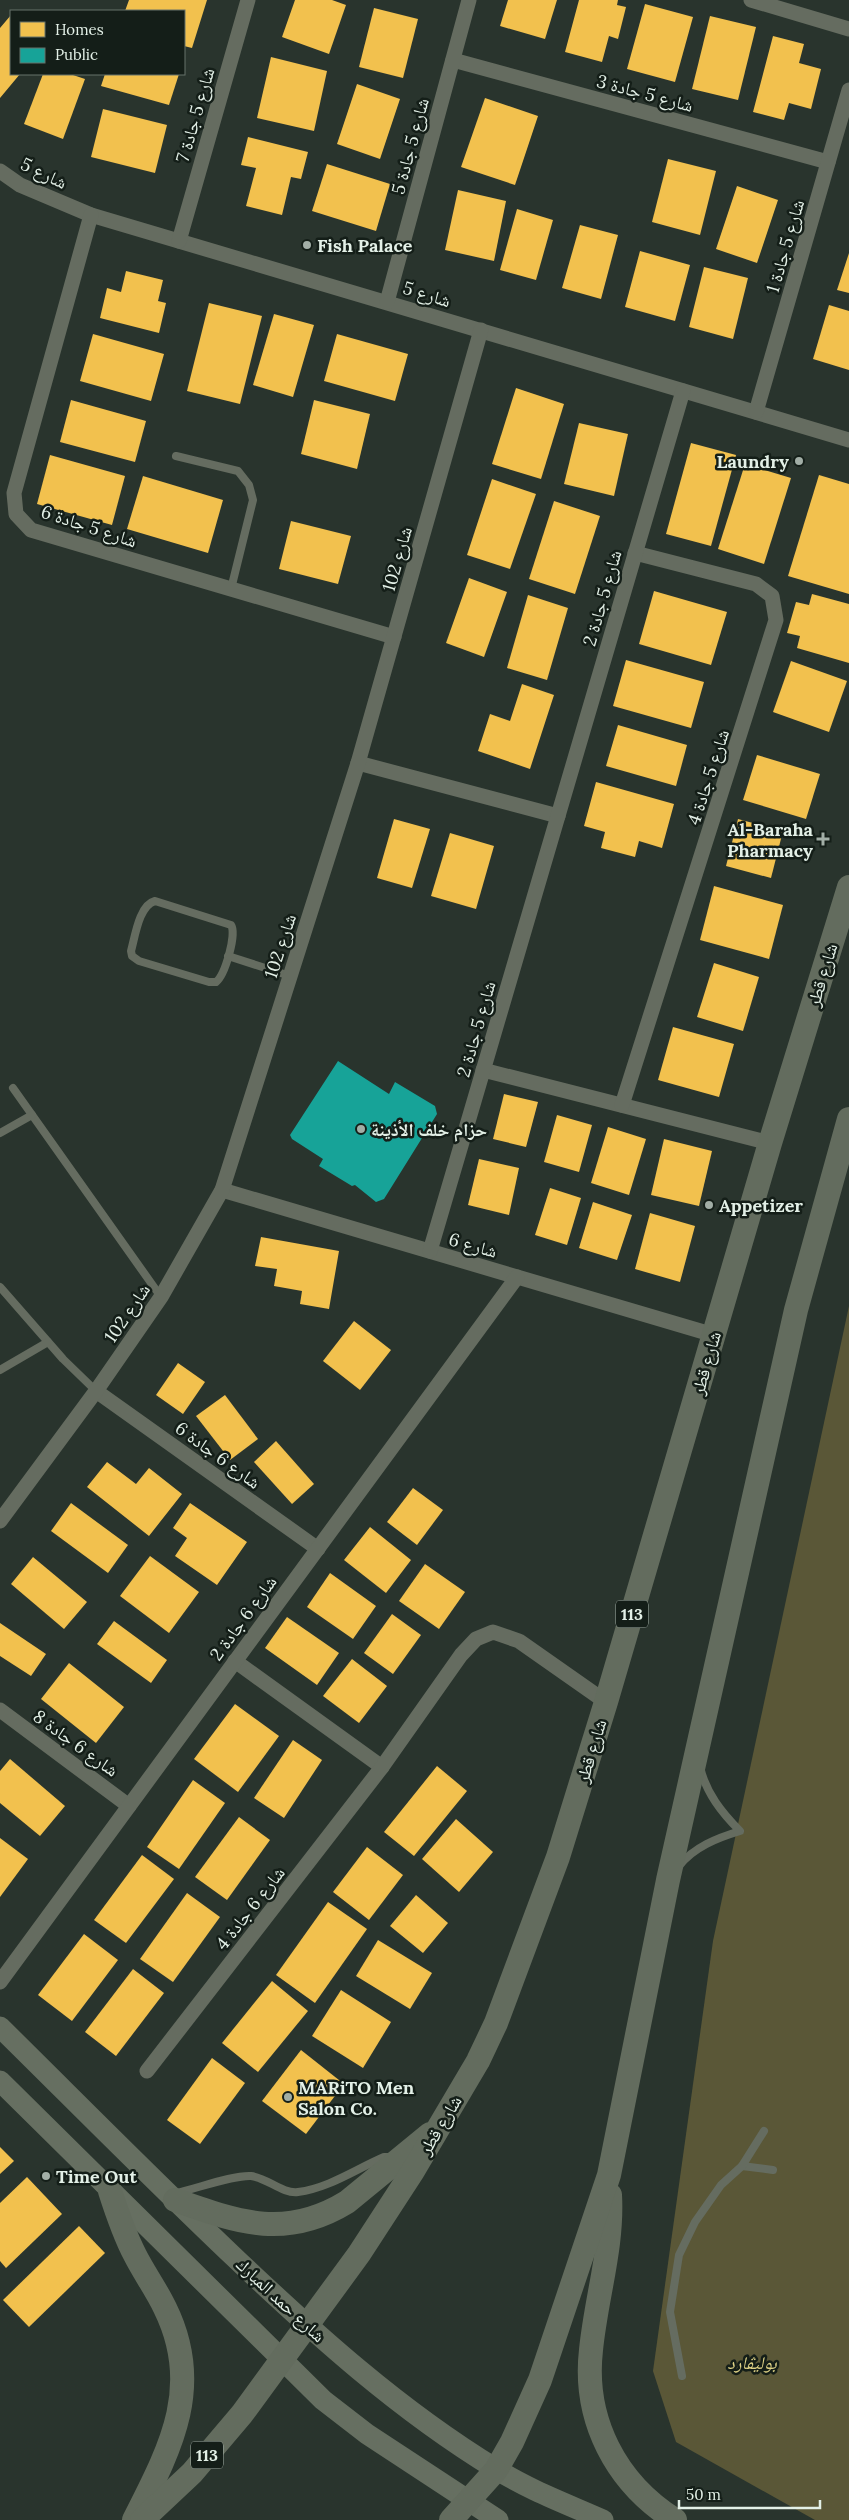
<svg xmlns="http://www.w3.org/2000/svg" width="849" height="2520" viewBox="0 0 849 2520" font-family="Lora,'Noto Naskh Arabic',serif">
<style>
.green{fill:#5a5737}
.homes{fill:#f2c14e}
.public{fill:#17a398}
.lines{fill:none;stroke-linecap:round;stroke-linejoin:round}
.lane{stroke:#656c60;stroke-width:8}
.street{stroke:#656c60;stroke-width:15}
.secondary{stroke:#666f61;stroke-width:21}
.primary{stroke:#636c5e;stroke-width:24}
.poi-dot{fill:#a2aea6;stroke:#141e18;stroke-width:2}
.labels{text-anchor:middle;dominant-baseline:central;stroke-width:5;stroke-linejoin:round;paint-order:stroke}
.shield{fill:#141e18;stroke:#a5b1a9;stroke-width:1}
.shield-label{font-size:16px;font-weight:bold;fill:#e3f0e7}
.street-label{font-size:18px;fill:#e3f0e7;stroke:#141e18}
.poi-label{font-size:18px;font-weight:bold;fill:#e3f0e7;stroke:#141e18;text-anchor:start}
.park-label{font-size:18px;font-style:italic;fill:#ded286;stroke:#141e18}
</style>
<rect width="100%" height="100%" fill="#29342d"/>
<path class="green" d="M 849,1306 L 849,2520 L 815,2520 L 676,2442 L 653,2371 L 713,1941 Z"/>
<g class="homes">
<path d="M 129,0 L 207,0 L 192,48 L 184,46 L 184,11 L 125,11 Z"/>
<path d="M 295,0 L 332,0 L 346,5 L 329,54 L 282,37 Z"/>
<path d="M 508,0 L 557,0 L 545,39 L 500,26 Z"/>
<path d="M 579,0 L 618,0 L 617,5 L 626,7 L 618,39 L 609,36 L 602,62 L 565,52 Z"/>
<path d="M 645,4 L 693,17 L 675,82 L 627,69 Z"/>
<path d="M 374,8 L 418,19 L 403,78 L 359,67 Z"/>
<path d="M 11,15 L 11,74 L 20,74 L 0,98 L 0,28 Z"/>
<path d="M 710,16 L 756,27 L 738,100 L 692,89 Z"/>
<path d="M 773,36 L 804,44 L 799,63 L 821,69 L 811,109 L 789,103 L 784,120 L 753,112 Z"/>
<path d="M 271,57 L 327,71 L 314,131 L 257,118 Z"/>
<path d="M 43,74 L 70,74 L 85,79 L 63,139 L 24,124 Z"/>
<path d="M 105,74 L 179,74 L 169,105 L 101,86 Z"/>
<path d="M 357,84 L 400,99 L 380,159 L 337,144 Z"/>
<path d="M 485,98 L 538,116 L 515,185 L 461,167 Z"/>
<path d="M 103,109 L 167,125 L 155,173 L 91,157 Z"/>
<path d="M 248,137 L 308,152 L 301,179 L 291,177 L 282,215 L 246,206 L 256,168 L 241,165 Z"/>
<path d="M 668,159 L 716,171 L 700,235 L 652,222 Z"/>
<path d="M 327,164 L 390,184 L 376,231 L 312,211 Z"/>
<path d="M 737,186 L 778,200 L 757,263 L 716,249 Z"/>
<path d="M 458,190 L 506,201 L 494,261 L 445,250 Z"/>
<path d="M 517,209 L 553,220 L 536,280 L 500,270 Z"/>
<path d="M 580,225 L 618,235 L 601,299 L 562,288 Z"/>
<path d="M 640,251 L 690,265 L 675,321 L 625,307 Z"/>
<path d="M 849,253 L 849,293 L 837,290 Z"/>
<path d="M 704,267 L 748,278 L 733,339 L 689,327 Z"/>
<path d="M 126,271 L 163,280 L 158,301 L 166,303 L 159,333 L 100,318 L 107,288 L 121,292 Z"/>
<path d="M 209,303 L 262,316 L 240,404 L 187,391 Z"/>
<path d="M 829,305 L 849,311 L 849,370 L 813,359 Z"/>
<path d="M 274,314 L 314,325 L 293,397 L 253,385 Z"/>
<path d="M 93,334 L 164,354 L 151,401 L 80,381 Z"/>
<path d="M 337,334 L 408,354 L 395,401 L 324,381 Z"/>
<path d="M 516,388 L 564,404 L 541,479 L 492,464 Z"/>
<path d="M 71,400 L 146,421 L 135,462 L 60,442 Z"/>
<path d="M 314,400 L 370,414 L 357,469 L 301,454 Z"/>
<path d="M 579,423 L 628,434 L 614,496 L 564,484 Z"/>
<path d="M 691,443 L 736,455 L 711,546 L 666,534 Z"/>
<path d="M 50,455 L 125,476 L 112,525 L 37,504 Z"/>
<path d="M 745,464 L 791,478 L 764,564 L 718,549 Z"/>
<path d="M 819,475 L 849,484 L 849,594 L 788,576 Z"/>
<path d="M 143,476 L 223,500 L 208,553 L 127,529 Z"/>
<path d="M 492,479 L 536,494 L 510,569 L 467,555 Z"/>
<path d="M 554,501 L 600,516 L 575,594 L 529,579 Z"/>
<path d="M 291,521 L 351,536 L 338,584 L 279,569 Z"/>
<path d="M 469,578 L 507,592 L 484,657 L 446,643 Z"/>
<path d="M 654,591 L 727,612 L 711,665 L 639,644 Z"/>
<path d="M 812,594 L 849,604 L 849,663 L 797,648 L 800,636 L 787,633 L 796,602 L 809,605 Z"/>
<path d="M 528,595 L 568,608 L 547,680 L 507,668 Z"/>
<path d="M 626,660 L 704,682 L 691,728 L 613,706 Z"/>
<path d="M 791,661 L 847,681 L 829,732 L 773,712 Z"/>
<path d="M 522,684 L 554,695 L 530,769 L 478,751 L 490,714 L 510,721 Z"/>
<path d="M 618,725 L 687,745 L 676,786 L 606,766 Z"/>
<path d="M 757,755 L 820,774 L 806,819 L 743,800 Z"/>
<path d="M 596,782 L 674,804 L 662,848 L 639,841 L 635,857 L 601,848 L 605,832 L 584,826 Z"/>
<path d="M 394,819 L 430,829 L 412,888 L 377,878 Z"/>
<path d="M 738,819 L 783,831 L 771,878 L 726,866 Z"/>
<path d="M 450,833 L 494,846 L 476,909 L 431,896 Z"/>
<path d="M 714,886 L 783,905 L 769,959 L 700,940 Z"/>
<path d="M 714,963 L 759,977 L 743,1031 L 697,1017 Z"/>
<path d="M 673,1027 L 734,1044 L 719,1097 L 658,1080 Z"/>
<path d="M 504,1094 L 538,1102 L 526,1147 L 493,1139 Z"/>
<path d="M 557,1115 L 592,1125 L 579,1172 L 544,1162 Z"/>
<path d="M 608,1127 L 646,1139 L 629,1195 L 591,1183 Z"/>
<path d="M 664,1139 L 712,1151 L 699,1206 L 651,1195 Z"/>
<path d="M 479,1159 L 519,1168 L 509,1215 L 468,1205 Z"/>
<path d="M 550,1188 L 581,1198 L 567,1245 L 535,1235 Z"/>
<path d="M 593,1202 L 632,1215 L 617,1260 L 579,1248 Z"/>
<path d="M 650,1213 L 695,1226 L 680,1282 L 635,1269 Z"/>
<path d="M 261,1237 L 339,1251 L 329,1309 L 300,1304 L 302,1291 L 274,1286 L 277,1269 L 255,1266 Z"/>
<path d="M 354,1321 L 391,1350 L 360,1390 L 323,1361 Z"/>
<path d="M 178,1363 L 205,1382 L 183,1414 L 156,1395 Z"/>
<path d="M 225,1395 L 258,1439 L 230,1460 L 196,1416 Z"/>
<path d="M 276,1441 L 314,1484 L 292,1504 L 254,1462 Z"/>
<path d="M 107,1462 L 136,1484 L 149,1468 L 182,1494 L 149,1536 L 87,1487 Z"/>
<path d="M 413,1488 L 443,1510 L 417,1545 L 387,1522 Z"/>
<path d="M 71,1503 L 128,1545 L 108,1573 L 51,1531 Z"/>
<path d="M 190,1503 L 247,1542 L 217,1585 L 175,1556 L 187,1538 L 173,1528 Z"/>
<path d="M 370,1527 L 411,1560 L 386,1593 L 344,1560 Z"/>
<path d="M 150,1556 L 199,1592 L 169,1633 L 120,1596 Z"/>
<path d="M 33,1557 L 87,1602 L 64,1629 L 11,1584 Z"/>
<path d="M 425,1564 L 465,1592 L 439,1629 L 399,1601 Z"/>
<path d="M 330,1573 L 376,1606 L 353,1639 L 307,1607 Z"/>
<path d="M 392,1614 L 421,1635 L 393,1674 L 364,1653 Z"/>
<path d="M 287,1617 L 339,1653 L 317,1685 L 265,1648 Z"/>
<path d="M 114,1621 L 167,1660 L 151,1683 L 97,1644 Z"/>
<path d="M 0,1623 L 46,1654 L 31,1676 L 0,1656 Z"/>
<path d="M 352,1659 L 387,1686 L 359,1723 L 323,1696 Z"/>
<path d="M 69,1663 L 124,1707 L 96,1743 L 41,1699 Z"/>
<path d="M 235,1704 L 279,1736 L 238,1792 L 194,1759 Z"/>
<path d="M 293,1740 L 322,1760 L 284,1818 L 254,1798 Z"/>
<path d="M 10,1759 L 65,1806 L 40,1836 L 0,1803 L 0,1771 Z"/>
<path d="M 437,1766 L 467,1791 L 414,1856 L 384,1832 Z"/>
<path d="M 193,1780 L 225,1803 L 179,1869 L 147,1847 Z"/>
<path d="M 239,1817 L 270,1840 L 227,1900 L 195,1877 Z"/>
<path d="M 456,1819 L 493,1852 L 459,1892 L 422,1859 Z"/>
<path d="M 0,1838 L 28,1859 L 0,1897 Z"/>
<path d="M 367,1847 L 403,1875 L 369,1920 L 333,1892 Z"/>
<path d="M 142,1855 L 174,1879 L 126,1943 L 94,1920 Z"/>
<path d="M 187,1893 L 220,1917 L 173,1982 L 140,1959 Z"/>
<path d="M 416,1895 L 448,1923 L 423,1953 L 390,1926 Z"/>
<path d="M 328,1902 L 367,1929 L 315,2003 L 276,1975 Z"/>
<path d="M 84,1934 L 118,1960 L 72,2021 L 38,1995 Z"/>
<path d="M 378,1940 L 432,1973 L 410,2009 L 356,1976 Z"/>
<path d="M 133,1969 L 164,1993 L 116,2056 L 85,2032 Z"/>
<path d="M 272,1981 L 308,2011 L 258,2072 L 222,2043 Z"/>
<path d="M 341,1990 L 391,2022 L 363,2068 L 312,2036 Z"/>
<path d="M 301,2050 L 344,2084 L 306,2134 L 262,2101 Z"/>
<path d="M 212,2058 L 245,2083 L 200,2144 L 167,2120 Z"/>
<path d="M 0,2147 L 14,2161 L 0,2174 Z"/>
<path d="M 27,2177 L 62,2214 L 6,2268 L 0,2261 L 0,2203 Z"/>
<path d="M 79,2226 L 105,2253 L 29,2327 L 3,2300 Z"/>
</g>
<path class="public" d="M 338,1061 L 389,1094 L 395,1082 L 435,1106 L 437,1114 L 384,1199 L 376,1202 L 355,1185 L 352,1186 L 319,1166 L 323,1159 L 292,1139 L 290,1135 Z"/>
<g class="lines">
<g class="lane">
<path d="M 176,456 L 238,471 L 249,485 L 253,500 L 231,589"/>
<path d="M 155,901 L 231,925 C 237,934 225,975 216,982 L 209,982 L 139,961 L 132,956 L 131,951 C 135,937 139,905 155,901 Z"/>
<path d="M 228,956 L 290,976"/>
<path d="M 13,1088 L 161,1297"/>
<path d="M 0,1133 L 32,1115"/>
<path d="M 0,1287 L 63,1359 L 96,1391"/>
<path d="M 0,1370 L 48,1342"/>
<path d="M 679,1866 C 694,1847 717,1838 740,1831 C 722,1813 706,1793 700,1767"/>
<path d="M 742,2166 L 773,2170"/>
<path d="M 176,2193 C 196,2189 232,2175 251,2176 C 268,2178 282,2194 298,2192 C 329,2188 356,2169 384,2157 L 391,2157"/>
<path d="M 682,2376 L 670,2312 L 679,2255 L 695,2222 L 721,2185 L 742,2166 L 764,2131"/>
</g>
<g class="street">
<path d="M 751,0 L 849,29"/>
<path d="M 453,60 L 828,162"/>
<path d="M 0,171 L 20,185 L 91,215 L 849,440"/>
<path d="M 91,215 L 14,493 L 16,514 L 31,530 L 394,637"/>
<path d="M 179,241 L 248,0"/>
<path d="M 387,302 L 469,0"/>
<path d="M 756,412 L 849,90"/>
<path d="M 358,763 L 558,816"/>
<path d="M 483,1070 L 770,1143"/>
<path d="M 622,1105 L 776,620 L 772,596 L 756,584 L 635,553"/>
<path d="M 222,1190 L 714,1335"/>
<path d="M 430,1251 L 683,391"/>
<path d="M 96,1391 L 318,1549"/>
<path d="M 0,1521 L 96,1391 L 161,1297 L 222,1190 L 358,763 L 481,330"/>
<path d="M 235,1661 L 382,1767"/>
<path d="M 0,1710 L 129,1806"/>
<path d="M 0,1982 L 517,1277"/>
<path d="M 147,2071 L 382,1767 L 461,1655 L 476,1639 L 493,1632 L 519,1641 L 606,1702"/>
</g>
<g class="secondary">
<path d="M 0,2027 C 77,2103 154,2181 233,2256 C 315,2334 399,2410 496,2469 C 529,2490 567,2504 603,2520"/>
<path d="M 0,2081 L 323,2400 L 367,2434 L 498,2520"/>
</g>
<g class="primary">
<path d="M 110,2191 C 117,2213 124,2234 135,2255 C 144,2273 156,2289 165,2308 C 204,2387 170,2449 134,2520"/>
<path d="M 610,2195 C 613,2247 596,2298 591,2350 C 583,2420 616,2483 675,2520"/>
<path d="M 175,2200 C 238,2222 285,2240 347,2202 L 430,2134"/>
<path d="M 142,2520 L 192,2473 L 242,2414 L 359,2254 L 413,2171 L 478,2061 L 496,2023 L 558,1857 L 606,1702 L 770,1143 L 849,887"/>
<path d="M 451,2520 L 496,2470 L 512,2442 L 540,2380 L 609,2175 L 668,1880 L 796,1310 L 849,1119"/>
</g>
</g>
<g class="poi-dot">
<circle cx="307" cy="245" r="5"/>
<circle cx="799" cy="461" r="5"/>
<path d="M820.5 831.5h5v5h5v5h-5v5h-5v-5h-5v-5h5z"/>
<circle cx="361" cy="1129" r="5"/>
<circle cx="709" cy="1205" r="5"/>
<circle cx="288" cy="2097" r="5"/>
<circle cx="46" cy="2176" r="5"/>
</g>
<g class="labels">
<g class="shield">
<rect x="616" y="1600.5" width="32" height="27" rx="4"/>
<rect x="191" y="2441.5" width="32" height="27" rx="4"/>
</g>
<g class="shield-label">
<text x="632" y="1614">113</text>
<text x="207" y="2455">113</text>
</g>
<g class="street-label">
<text transform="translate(645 93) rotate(15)">شارع 5 جادة 3</text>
<text transform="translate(195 115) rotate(-74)">شارع 5 جادة 7</text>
<text transform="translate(410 146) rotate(-75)">شارع 5 جادة 5</text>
<text transform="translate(44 173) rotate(26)">شارع 5</text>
<text transform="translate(785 246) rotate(-74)">شارع 5 جادة 1</text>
<text transform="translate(427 294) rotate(17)">شارع 5</text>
<text transform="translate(89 526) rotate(18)">شارع 5 جادة 6</text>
<text transform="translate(397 559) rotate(-74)">شارع 102</text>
<text transform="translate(602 598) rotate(-74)">شارع 5 جادة 2</text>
<text transform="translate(708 777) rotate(-72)">شارع 5 جادة 4</text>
<text transform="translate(280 946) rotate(-72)">شارع 102</text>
<text transform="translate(822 975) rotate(-73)">شارع قطر</text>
<text transform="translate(476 1029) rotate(-74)">شارع 5 جادة 2</text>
<text transform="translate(473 1245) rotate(16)">شارع 6</text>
<text transform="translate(127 1313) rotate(-56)">شارع 102</text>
<text transform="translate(706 1363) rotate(-74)">شارع قطر</text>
<text transform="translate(218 1455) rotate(36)">شارع 6 جادة 6</text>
<text transform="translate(243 1618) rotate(-54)">شارع 6 جادة 2</text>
<text transform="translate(76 1743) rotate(36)">شارع 6 جادة 8</text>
<text transform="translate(591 1751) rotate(-73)">شارع قطر</text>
<text transform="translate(250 1908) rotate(-52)">شارع 6 جادة 4</text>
<text transform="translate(440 2125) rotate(-59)">شارع قطر</text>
<text transform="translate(281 2300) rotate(43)">شارع حمد المبارك</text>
</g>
<g class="poi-label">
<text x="317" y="245">Fish Palace</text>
<text x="789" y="461" text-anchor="end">Laundry</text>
<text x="813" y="829" text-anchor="end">Al-Baraha<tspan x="813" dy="21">Pharmacy</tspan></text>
<text x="371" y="1129">حزام خلف الأذينة</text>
<text x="719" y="1205">Appetizer</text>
<text x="298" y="2087">MARiTO Men<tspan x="298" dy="21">Salon Co.</tspan></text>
<text x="56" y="2176">Time Out</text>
</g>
<g class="park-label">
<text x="752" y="2362">بوليڤارد</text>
</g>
</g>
<rect x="10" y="10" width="175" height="65" fill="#141e18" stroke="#67726b"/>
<rect x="20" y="22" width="25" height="15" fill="#f2c14e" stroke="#67726b"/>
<text x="55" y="35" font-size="15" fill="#e3f0e7">Homes</text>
<rect x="20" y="48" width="25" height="15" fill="#17a398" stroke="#67726b"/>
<text x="55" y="60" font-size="15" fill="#e3f0e7">Public</text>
<path d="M679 2500v8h141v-8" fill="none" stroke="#e3f0e7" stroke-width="2.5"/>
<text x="686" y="2500" font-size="15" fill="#e3f0e7" stroke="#141e18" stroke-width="4" paint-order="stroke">50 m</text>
</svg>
